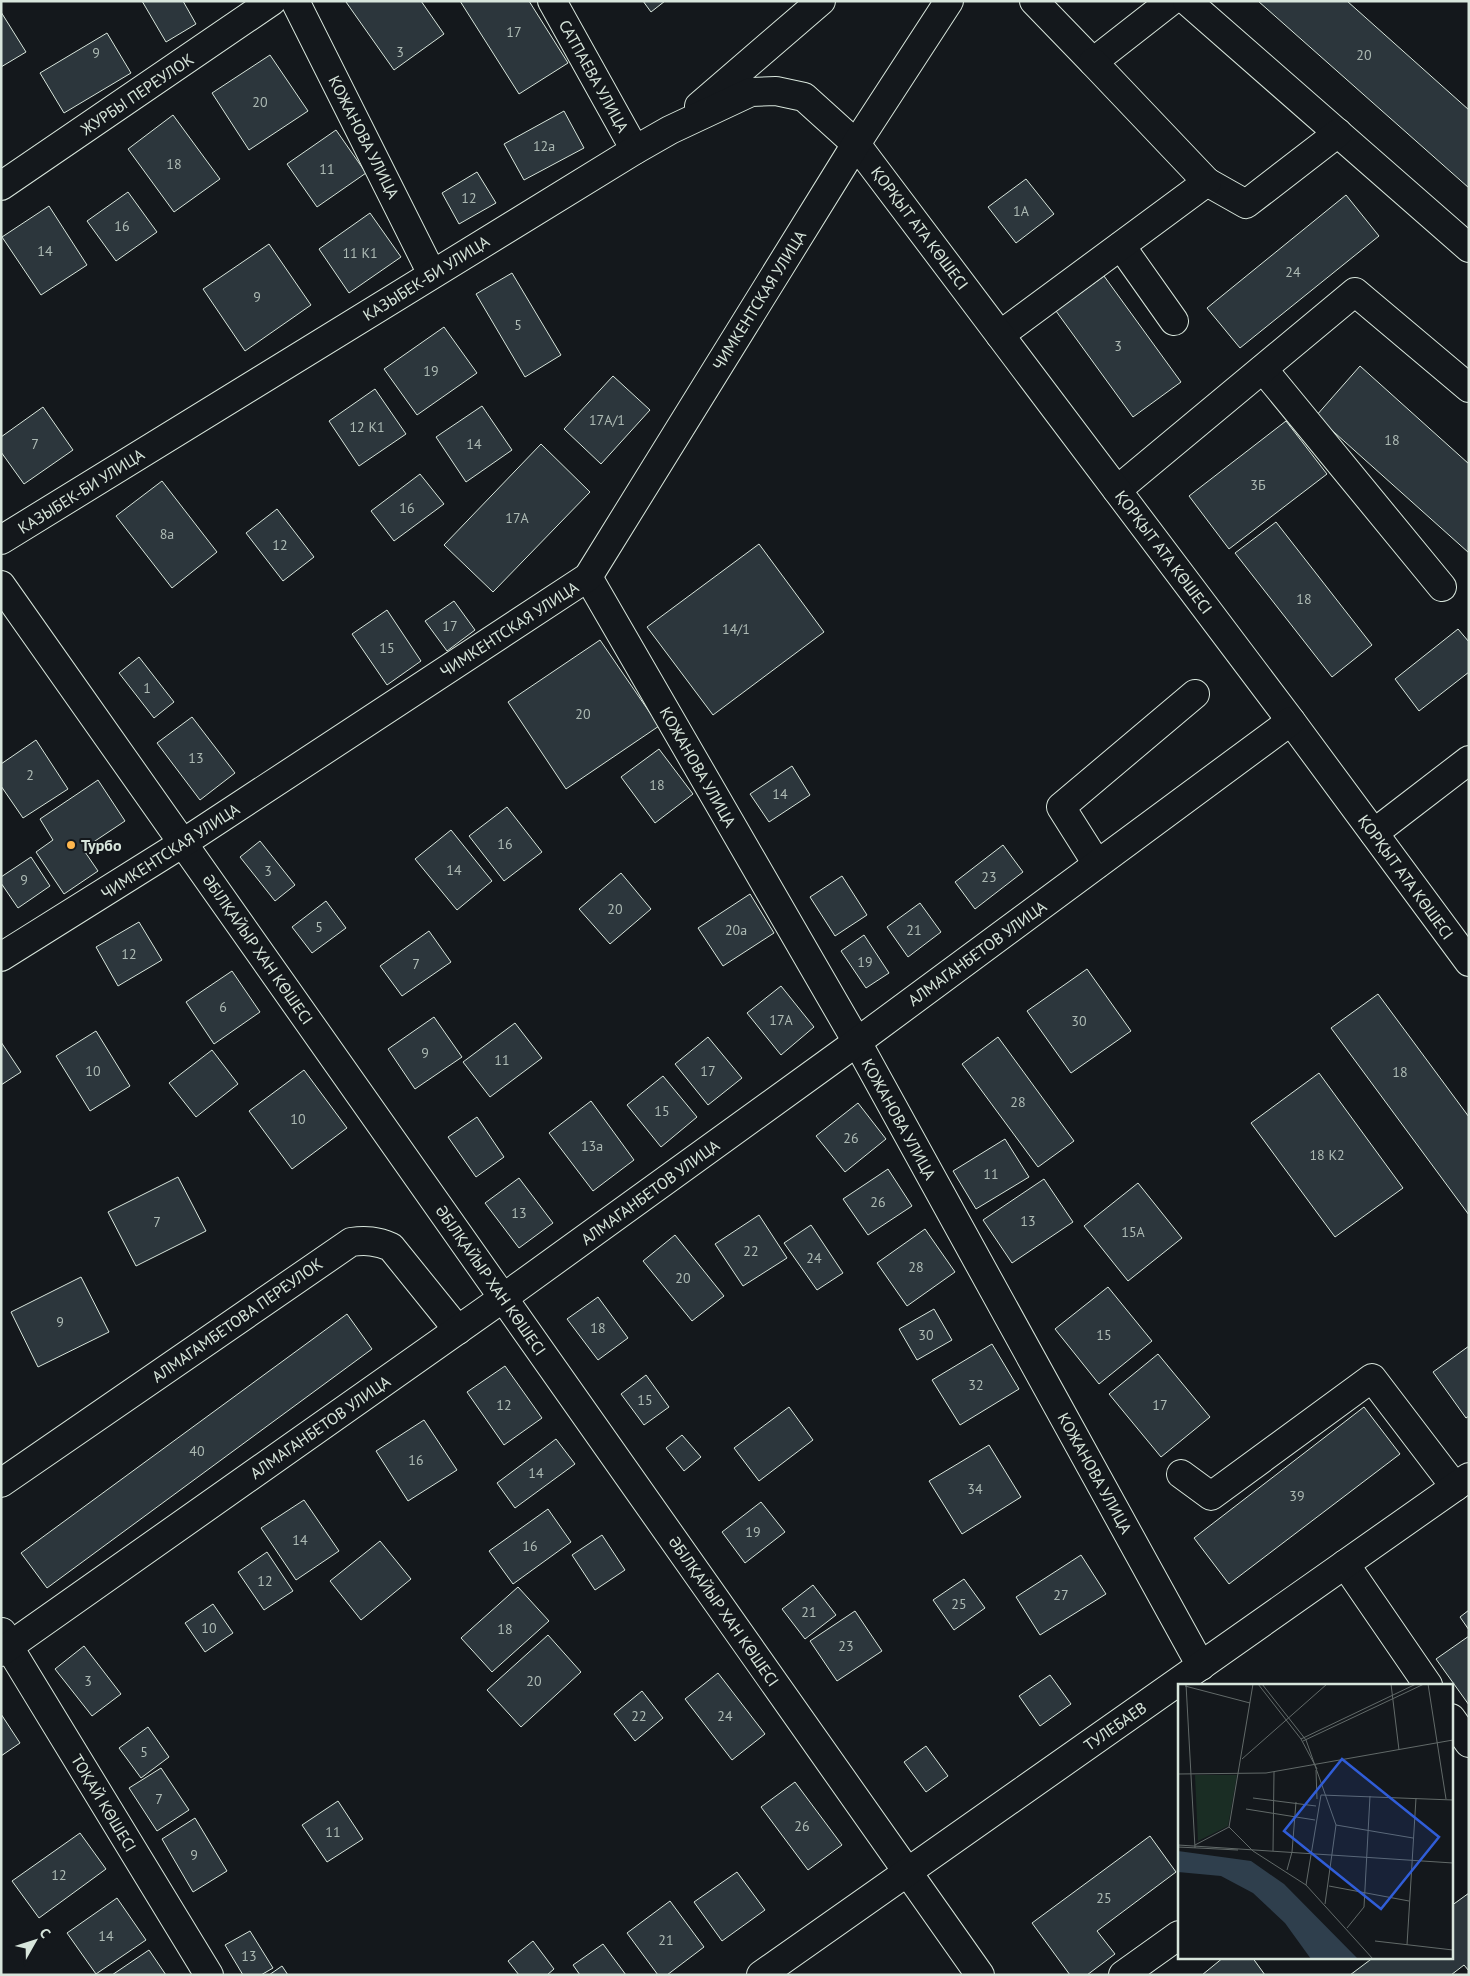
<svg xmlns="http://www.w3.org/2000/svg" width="1470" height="1976" viewBox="0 0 1470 1976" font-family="'PT Sans',sans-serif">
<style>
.building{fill:#2c363c;stroke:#d8e6dc}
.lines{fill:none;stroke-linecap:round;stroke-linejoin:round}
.minor-casing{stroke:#d8e6dc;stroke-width:30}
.minor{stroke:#14181c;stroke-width:28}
.poi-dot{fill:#ffb74d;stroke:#14181c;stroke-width:2}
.labels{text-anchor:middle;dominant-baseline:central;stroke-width:4;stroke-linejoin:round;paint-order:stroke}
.number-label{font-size:14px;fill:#adbab4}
.street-label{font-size:16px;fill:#d8e6dc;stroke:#14181c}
.poi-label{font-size:16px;font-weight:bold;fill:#d8e6dc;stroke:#14181c;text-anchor:start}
.inset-road{fill:none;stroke:#626a69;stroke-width:1}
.view{fill:#305dd8;fill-opacity:0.15;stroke:#305dd8;stroke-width:2.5}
.inset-edge{fill:none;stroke:#d8e6dc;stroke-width:2.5}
</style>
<rect width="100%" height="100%" fill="#14181c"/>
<g class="building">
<path d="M 142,1 L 183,1 L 196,24 L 166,42 Z"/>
<path d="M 347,1 L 421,1 L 444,34 L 394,70 L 346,2 Z"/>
<path d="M 460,1 L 529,1 L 568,63 L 519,94 Z"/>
<path d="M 643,1 L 665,1 L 651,12 Z"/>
<path d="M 1258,1 L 1347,1 L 1469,110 L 1469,188 Z"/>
<path d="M 1,12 L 26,52 L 1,67 Z"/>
<path d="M 107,33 L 131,73 L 64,113 L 40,73 Z"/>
<path d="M 270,55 L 308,111 L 249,150 L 212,93 Z"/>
<path d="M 564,111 L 584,148 L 524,180 L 504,144 Z"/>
<path d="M 173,115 L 220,179 L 174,212 L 128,149 Z"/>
<path d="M 336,130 L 366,173 L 317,207 L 287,164 Z"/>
<path d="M 477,172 L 496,203 L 459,224 L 442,193 Z"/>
<path d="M 1026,179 L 1054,214 L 1016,243 L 988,207 Z"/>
<path d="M 128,192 L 157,232 L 116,261 L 87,221 Z"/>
<path d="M 1346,195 L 1379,236 L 1240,348 L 1207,308 Z"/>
<path d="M 49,206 L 87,265 L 41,295 L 2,237 Z"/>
<path d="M 370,213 L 401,257 L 349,293 L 319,249 Z"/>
<path d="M 269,244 L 311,305 L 245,351 L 203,289 Z"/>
<path d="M 512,273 L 561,355 L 525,377 L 476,294 Z"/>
<path d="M 1104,276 L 1181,382 L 1133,417 L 1056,311 Z"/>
<path d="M 444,327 L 477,373 L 417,415 L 384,369 Z"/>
<path d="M 1360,366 L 1469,464 L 1469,553 L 1316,416 Z"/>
<path d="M 613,376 L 650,410 L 601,464 L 564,429 Z"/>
<path d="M 375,389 L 406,434 L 359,466 L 329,421 Z"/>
<path d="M 482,406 L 512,450 L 466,482 L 436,437 Z"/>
<path d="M 43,407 L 73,450 L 24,484 L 1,452 L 1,437 Z"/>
<path d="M 1286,421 L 1327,474 L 1229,549 L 1189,496 Z"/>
<path d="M 541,444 L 590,492 L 493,592 L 444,545 Z"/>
<path d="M 420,474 L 444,504 L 394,541 L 371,511 Z"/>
<path d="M 162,481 L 217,552 L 172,588 L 116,516 Z"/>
<path d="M 277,509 L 314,557 L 283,581 L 246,533 Z"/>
<path d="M 1276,522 L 1372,645 L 1332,677 L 1235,553 Z"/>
<path d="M 759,544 L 824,632 L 713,715 L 647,627 Z"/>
<path d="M 454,601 L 475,630 L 447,651 L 425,621 Z"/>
<path d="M 387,610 L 421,661 L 387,685 L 352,634 Z"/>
<path d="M 1458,629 L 1469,642 L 1469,672 L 1419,711 L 1395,679 Z"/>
<path d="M 600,640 L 659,726 L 566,789 L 508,702 Z"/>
<path d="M 139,657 L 174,702 L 154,718 L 119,673 Z"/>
<path d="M 192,717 L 235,773 L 200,800 L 157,743 Z"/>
<path d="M 36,740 L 68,789 L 23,818 L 1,786 L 1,764 Z"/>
<path d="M 659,749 L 693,794 L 655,823 L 621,777 Z"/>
<path d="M 792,766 L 810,795 L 769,822 L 750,794 Z"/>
<path d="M 98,780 L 125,821 L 83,849 L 98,871 L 64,894 L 36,852 L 53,840 L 40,819 Z"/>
<path d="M 507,807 L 542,852 L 504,881 L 469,836 Z"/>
<path d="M 451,830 L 492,881 L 457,910 L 415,859 Z"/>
<path d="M 260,841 L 295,885 L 275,901 L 240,857 Z"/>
<path d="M 1003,845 L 1023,872 L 975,909 L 955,882 Z"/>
<path d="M 31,857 L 50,886 L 18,908 L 1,883 L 1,877 Z"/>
<path d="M 621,873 L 651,909 L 610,944 L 579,909 Z"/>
<path d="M 842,876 L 867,915 L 835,936 L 810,897 Z"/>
<path d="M 750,894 L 774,933 L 723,966 L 698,928 Z"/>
<path d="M 326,901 L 346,928 L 312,953 L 292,927 Z"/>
<path d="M 920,903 L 941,932 L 908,957 L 887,927 Z"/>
<path d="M 139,922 L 162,960 L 118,986 L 96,947 Z"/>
<path d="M 429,931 L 451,962 L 402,996 L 380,966 Z"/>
<path d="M 864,935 L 889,973 L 866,988 L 841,951 Z"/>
<path d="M 1087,969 L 1131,1031 L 1071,1073 L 1027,1011 Z"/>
<path d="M 232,971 L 260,1012 L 214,1044 L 186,1002 Z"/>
<path d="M 781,986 L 814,1027 L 781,1055 L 747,1013 Z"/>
<path d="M 1378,994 L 1469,1117 L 1469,1215 L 1331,1028 Z"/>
<path d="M 434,1017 L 462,1057 L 415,1089 L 388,1049 Z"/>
<path d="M 515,1023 L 542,1058 L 490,1097 L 463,1062 Z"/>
<path d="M 96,1031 L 130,1086 L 90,1111 L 56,1056 Z"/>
<path d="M 708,1037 L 742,1078 L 708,1105 L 675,1064 Z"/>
<path d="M 998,1037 L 1074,1141 L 1038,1167 L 962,1064 Z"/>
<path d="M 1,1042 L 21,1072 L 1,1085 Z"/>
<path d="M 212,1050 L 238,1084 L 196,1117 L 169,1083 Z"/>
<path d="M 304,1070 L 347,1128 L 292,1169 L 249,1111 Z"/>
<path d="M 1319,1073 L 1403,1188 L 1335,1237 L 1251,1123 Z"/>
<path d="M 663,1076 L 697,1117 L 661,1147 L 627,1105 Z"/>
<path d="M 591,1101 L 634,1160 L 593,1191 L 549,1133 Z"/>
<path d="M 858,1103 L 886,1139 L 845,1172 L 816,1136 Z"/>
<path d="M 477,1117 L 504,1157 L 476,1177 L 448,1137 Z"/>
<path d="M 1005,1139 L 1029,1177 L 976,1209 L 953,1171 Z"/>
<path d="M 888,1169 L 912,1206 L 868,1235 L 843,1199 Z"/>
<path d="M 178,1177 L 206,1231 L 136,1266 L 108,1212 Z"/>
<path d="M 519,1178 L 553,1223 L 519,1248 L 485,1203 Z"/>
<path d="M 1044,1179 L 1073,1222 L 1012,1263 L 983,1220 Z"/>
<path d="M 1138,1183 L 1182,1238 L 1128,1281 L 1084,1226 Z"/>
<path d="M 759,1215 L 787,1258 L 743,1286 L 715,1244 Z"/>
<path d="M 811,1225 L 843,1273 L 817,1290 L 784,1243 Z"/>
<path d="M 925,1229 L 955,1272 L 907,1306 L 877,1263 Z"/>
<path d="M 675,1235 L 724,1296 L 692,1321 L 643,1261 Z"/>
<path d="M 81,1277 L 109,1332 L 38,1367 L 11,1312 Z"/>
<path d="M 1108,1287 L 1152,1341 L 1099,1384 L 1055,1329 Z"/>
<path d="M 598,1297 L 628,1338 L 598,1360 L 567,1319 Z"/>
<path d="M 934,1309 L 952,1340 L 917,1360 L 899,1329 Z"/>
<path d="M 347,1314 L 372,1349 L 47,1588 L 21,1553 Z"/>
<path d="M 992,1344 L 1019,1389 L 960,1425 L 932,1380 Z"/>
<path d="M 1469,1346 L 1469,1416 L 1466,1418 L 1433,1372 Z"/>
<path d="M 1158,1354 L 1210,1417 L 1161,1457 L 1109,1394 Z"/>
<path d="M 505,1366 L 542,1418 L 504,1445 L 467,1392 Z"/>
<path d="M 646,1375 L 669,1407 L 644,1425 L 621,1394 Z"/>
<path d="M 789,1407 L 813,1440 L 759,1481 L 734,1448 Z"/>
<path d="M 1364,1407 L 1400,1454 L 1229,1584 L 1194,1538 Z"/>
<path d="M 424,1420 L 457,1470 L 408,1501 L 376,1451 Z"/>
<path d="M 682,1435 L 701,1457 L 684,1471 L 666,1448 Z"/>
<path d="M 556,1439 L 575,1464 L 515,1508 L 497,1483 Z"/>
<path d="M 989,1445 L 1021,1497 L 962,1534 L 929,1481 Z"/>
<path d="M 304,1500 L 339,1551 L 296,1580 L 261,1528 Z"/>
<path d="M 761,1502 L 785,1532 L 745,1563 L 722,1532 Z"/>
<path d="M 548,1509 L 571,1542 L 513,1584 L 489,1551 Z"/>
<path d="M 602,1535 L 625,1570 L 595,1590 L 572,1555 Z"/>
<path d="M 380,1541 L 411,1579 L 361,1620 L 330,1581 Z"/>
<path d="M 267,1552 L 293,1591 L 264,1610 L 238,1572 Z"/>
<path d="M 1081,1555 L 1106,1594 L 1040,1635 L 1016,1597 Z"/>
<path d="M 964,1579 L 985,1608 L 954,1630 L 933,1600 Z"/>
<path d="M 813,1585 L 836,1615 L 805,1639 L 782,1609 Z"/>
<path d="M 518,1587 L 549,1621 L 492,1672 L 461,1638 Z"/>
<path d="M 213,1604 L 233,1633 L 205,1652 L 185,1623 Z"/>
<path d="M 1469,1610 L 1469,1630 L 1460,1617 Z"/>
<path d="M 855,1611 L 882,1651 L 837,1681 L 810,1641 Z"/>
<path d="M 548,1635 L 581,1672 L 521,1727 L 487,1690 Z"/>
<path d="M 1469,1636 L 1469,1705 L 1436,1659 Z"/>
<path d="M 84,1646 L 121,1694 L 92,1716 L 55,1669 Z"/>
<path d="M 718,1673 L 765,1734 L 732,1760 L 685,1699 Z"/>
<path d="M 1050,1675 L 1071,1704 L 1040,1726 L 1019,1696 Z"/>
<path d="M 642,1691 L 663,1718 L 635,1741 L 614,1714 Z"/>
<path d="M 1,1714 L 20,1743 L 1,1756 Z"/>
<path d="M 148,1727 L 169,1757 L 141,1778 L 119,1748 Z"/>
<path d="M 926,1746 L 948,1776 L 926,1792 L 904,1762 Z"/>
<path d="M 161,1768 L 189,1810 L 157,1831 L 129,1788 Z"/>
<path d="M 795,1782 L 842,1845 L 808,1870 L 761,1807 Z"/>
<path d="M 338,1801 L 363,1839 L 327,1862 L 302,1825 Z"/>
<path d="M 195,1818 L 227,1871 L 193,1892 L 162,1839 Z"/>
<path d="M 80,1833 L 106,1869 L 39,1918 L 12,1881 Z"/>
<path d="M 1150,1836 L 1176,1872 L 1097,1931 L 1115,1954 L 1087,1975 L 1070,1975 L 1032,1923 Z"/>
<path d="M 737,1872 L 765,1910 L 722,1941 L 694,1902 Z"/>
<path d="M 1469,1893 L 1469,1971 L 1464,1965 L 1451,1975 L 1350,1975 L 1374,1957 L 1451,1957 L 1451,1906 Z"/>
<path d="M 117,1898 L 146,1940 L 96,1974 L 67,1933 Z"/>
<path d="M 670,1901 L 704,1947 L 667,1975 L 658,1975 L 627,1933 Z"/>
<path d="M 250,1931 L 273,1968 L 261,1975 L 243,1975 L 225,1945 Z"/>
<path d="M 533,1941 L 554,1969 L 547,1975 L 519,1975 L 508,1961 Z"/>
<path d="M 603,1944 L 626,1975 L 580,1975 L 573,1965 Z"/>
<path d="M 149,1950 L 166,1975 L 112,1975 Z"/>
<path d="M 1224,1957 L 1252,1957 L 1265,1975 L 1202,1975 Z"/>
<path d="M 282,1966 L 288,1975 L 269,1975 Z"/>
</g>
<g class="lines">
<g class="minor-casing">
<g id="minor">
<path d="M 295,1 L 432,274"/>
<path d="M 552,1 L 635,150"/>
<path d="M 1034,1 L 1093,62 L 1171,1"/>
<path d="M 1187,1 L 1469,248"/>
<path d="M 699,106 L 821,1"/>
<path d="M 1207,182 L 1246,204 L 1338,133"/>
<path d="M 1,186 L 272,1"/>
<path d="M 1121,246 L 1174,321"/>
<path d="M 1000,335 L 1207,182 L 1093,62"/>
<path d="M 1263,369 L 1442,587"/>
<path d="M 1117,490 L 1355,292 L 1469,388"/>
<path d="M 1,540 L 635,150 L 670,130 L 751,92 L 776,91 L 804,97 L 856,144 L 1291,721 L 1469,962"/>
<path d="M 588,577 L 857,1042 L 1201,1666"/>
<path d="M 1,585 L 980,1975"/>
<path d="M 1374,833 L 1469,760"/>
<path d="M 1097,864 L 1061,807 L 1195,694"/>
<path d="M 1,957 L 183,843 L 588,577 L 856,144 L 949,1"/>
<path d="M 1181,1474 L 1211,1496 L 1372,1378 L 1455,1487"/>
<path d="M 1,1483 L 351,1242 C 366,1240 377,1241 391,1247 L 458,1330"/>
<path d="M 1345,1564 L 1428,1685"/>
<path d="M 2,1632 L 9,1647 L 209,1975"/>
<path d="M 1,1652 L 503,1298 L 857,1042 L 1291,721"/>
<path d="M 1451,1718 L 1469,1743"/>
<path d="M 761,1975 L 1469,1477"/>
<path d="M 1123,1975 L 1179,1935"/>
</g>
</g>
<use href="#minor" class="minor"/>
</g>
<circle class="poi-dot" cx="71" cy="845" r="5"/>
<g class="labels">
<g class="number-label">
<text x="514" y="32">17</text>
<text x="400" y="52">3</text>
<text x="96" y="53">9</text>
<text x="1364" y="55">20</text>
<text x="260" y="102">20</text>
<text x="544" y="146">12а</text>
<text x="174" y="164">18</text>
<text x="327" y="169">11</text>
<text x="469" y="198">12</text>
<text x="1021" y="211">1А</text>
<text x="122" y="226">16</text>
<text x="45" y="251">14</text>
<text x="360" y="253">11 К1</text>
<text x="1293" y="272">24</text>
<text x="257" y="297">9</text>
<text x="518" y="325">5</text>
<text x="1118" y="346">3</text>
<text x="431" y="371">19</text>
<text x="607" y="420">17А/1</text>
<text x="367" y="427">12 К1</text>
<text x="1392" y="440">18</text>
<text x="35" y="444">7</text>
<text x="474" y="444">14</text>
<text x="1258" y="485">3Б</text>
<text x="407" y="508">16</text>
<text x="517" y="518">17А</text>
<text x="167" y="534">8а</text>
<text x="280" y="545">12</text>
<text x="1304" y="599">18</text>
<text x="450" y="626">17</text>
<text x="736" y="629">14/1</text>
<text x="387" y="648">15</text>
<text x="147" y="688">1</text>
<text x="583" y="714">20</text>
<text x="196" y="758">13</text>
<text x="30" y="775">2</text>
<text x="657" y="785">18</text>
<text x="780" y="794">14</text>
<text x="505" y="844">16</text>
<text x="454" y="870">14</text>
<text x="268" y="871">3</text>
<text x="989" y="877">23</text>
<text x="24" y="880">9</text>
<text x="615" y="909">20</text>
<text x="319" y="927">5</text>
<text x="736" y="930">20а</text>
<text x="914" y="930">21</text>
<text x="129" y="954">12</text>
<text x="865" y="962">19</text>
<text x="416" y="964">7</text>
<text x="223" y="1007">6</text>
<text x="781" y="1020">17А</text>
<text x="1079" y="1021">30</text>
<text x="425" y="1053">9</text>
<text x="502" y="1060">11</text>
<text x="93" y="1071">10</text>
<text x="708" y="1071">17</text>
<text x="1400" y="1072">18</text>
<text x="1018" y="1102">28</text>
<text x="662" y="1111">15</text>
<text x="298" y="1119">10</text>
<text x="851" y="1138">26</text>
<text x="592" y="1146">13а</text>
<text x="1327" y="1155">18 К2</text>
<text x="991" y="1174">11</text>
<text x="878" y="1202">26</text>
<text x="519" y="1213">13</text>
<text x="1028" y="1221">13</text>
<text x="157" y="1222">7</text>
<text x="1133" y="1232">15А</text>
<text x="751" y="1251">22</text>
<text x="814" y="1258">24</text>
<text x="916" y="1267">28</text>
<text x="683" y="1278">20</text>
<text x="60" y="1322">9</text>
<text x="598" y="1328">18</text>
<text x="926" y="1335">30</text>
<text x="1104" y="1335">15</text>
<text x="976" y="1385">32</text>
<text x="645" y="1400">15</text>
<text x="504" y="1405">12</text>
<text x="1160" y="1405">17</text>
<text x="197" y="1451">40</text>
<text x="416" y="1460">16</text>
<text x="536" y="1473">14</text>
<text x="975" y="1489">34</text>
<text x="1297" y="1496">39</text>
<text x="753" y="1532">19</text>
<text x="300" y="1540">14</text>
<text x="530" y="1546">16</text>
<text x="265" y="1581">12</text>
<text x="1061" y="1595">27</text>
<text x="959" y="1604">25</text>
<text x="809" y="1612">21</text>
<text x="209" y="1628">10</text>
<text x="505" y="1629">18</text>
<text x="846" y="1646">23</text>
<text x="88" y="1681">3</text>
<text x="534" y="1681">20</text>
<text x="639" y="1716">22</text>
<text x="725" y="1716">24</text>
<text x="144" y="1752">5</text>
<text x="159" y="1799">7</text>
<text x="802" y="1826">26</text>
<text x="333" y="1832">11</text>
<text x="194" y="1855">9</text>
<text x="59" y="1875">12</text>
<text x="1104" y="1898">25</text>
<text x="106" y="1936">14</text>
<text x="666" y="1940">21</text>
<text x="249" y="1956">13</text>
</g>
<g class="street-label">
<text transform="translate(594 76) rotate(61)">САТПАЕВА УЛИЦА</text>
<text transform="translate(137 94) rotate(-34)">ЖУРБЫ ПЕРЕУЛОК</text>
<text transform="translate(364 137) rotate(63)">КОЖАНОВА УЛИЦА</text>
<text transform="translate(920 228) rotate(53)">ҚОРҚЫТ АТА КӨШЕСІ</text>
<text transform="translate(426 278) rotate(-32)">КАЗЫБЕК-БИ УЛИЦА</text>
<text transform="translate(759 300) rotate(-58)">ЧИМКЕНТСКАЯ УЛИЦА</text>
<text transform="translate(81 491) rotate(-32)">КАЗЫБЕК-БИ УЛИЦА</text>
<text transform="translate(1164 552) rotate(53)">ҚОРҚЫТ АТА КӨШЕСІ</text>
<text transform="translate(509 629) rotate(-33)">ЧИМКЕНТСКАЯ УЛИЦА</text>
<text transform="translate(698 767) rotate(60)">КОЖАНОВА УЛИЦА</text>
<text transform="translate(170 851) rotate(-33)">ЧИМКЕНТСКАЯ УЛИЦА</text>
<text transform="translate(1406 877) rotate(54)">ҚОРҚЫТ АТА КӨШЕСІ</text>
<text transform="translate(258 949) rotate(55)">ӘБІЛҚАЙЫР ХАН КӨШЕСІ</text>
<text transform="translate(977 953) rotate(-36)">АЛМАГАНБЕТОВ УЛИЦА</text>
<text transform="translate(899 1119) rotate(61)">КОЖАНОВА УЛИЦА</text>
<text transform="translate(650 1192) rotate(-36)">АЛМАГАНБЕТОВ УЛИЦА</text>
<text transform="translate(491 1280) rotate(55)">ӘБІЛҚАЙЫР ХАН КӨШЕСІ</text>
<text transform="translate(237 1320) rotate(-35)">АЛМАГАМБЕТОВА ПЕРЕУЛОК</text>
<text transform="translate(320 1427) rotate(-35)">АЛМАГАНБЕТОВ УЛИЦА</text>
<text transform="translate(1095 1473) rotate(61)">КОЖАНОВА УЛИЦА</text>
<text transform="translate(724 1611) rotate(55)">ӘБІЛҚАЙЫР ХАН КӨШЕСІ</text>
<text transform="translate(1115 1726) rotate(-35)">ТУЛЕБАЕВ</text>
<text transform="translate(104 1803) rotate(59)">ТОҚАЙ КӨШЕСІ</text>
</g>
<g class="poi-label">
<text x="81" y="845">Турбо</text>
</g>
</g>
<g transform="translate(1178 1684)">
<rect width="275" height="275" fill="#14181c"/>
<path d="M 17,91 L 59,91 L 50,142 L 20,157 Z" fill="#1a2d24"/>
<path d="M 0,167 L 73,177 L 106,200 L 180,275 L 133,275 L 107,239 L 75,209 L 43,192 L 0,188 Z" fill="#2f3f4d"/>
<path class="inset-road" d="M 8,0 L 17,164M 80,0 L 123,55 L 139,85M 84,0 L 128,56 L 158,141 L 147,220M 213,0 L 221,66M 250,0 L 268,115M 7,2 L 72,19M 123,55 L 238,0M 125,57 L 246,0M 64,75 L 149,0M 138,86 L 139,115M 0,90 L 88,89 L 275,56M 75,114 L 138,122M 68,125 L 137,136M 158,141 L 235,154M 51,143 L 75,167 L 128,201 L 195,275M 0,161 L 275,179M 17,161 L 51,143 L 75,0M 0,163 L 60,166M 95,167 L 96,88M 109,186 L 114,168 L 118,118M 128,201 L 143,111 L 275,116M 151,202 L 231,217M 169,244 L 186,223 L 192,112M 197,257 L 275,266M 229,261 L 238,114"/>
<path class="view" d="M 164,75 L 261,153 L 203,225 L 106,147 Z"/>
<rect width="275" height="275" class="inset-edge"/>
</g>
<rect width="1470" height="1976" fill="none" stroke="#d8e6dc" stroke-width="5"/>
<g transform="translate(35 1941) rotate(51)" stroke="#14181c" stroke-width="4" paint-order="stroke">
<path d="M0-4L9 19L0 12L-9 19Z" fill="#d8e6dc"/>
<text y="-8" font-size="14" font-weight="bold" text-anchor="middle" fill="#d8e6dc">С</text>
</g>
</svg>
